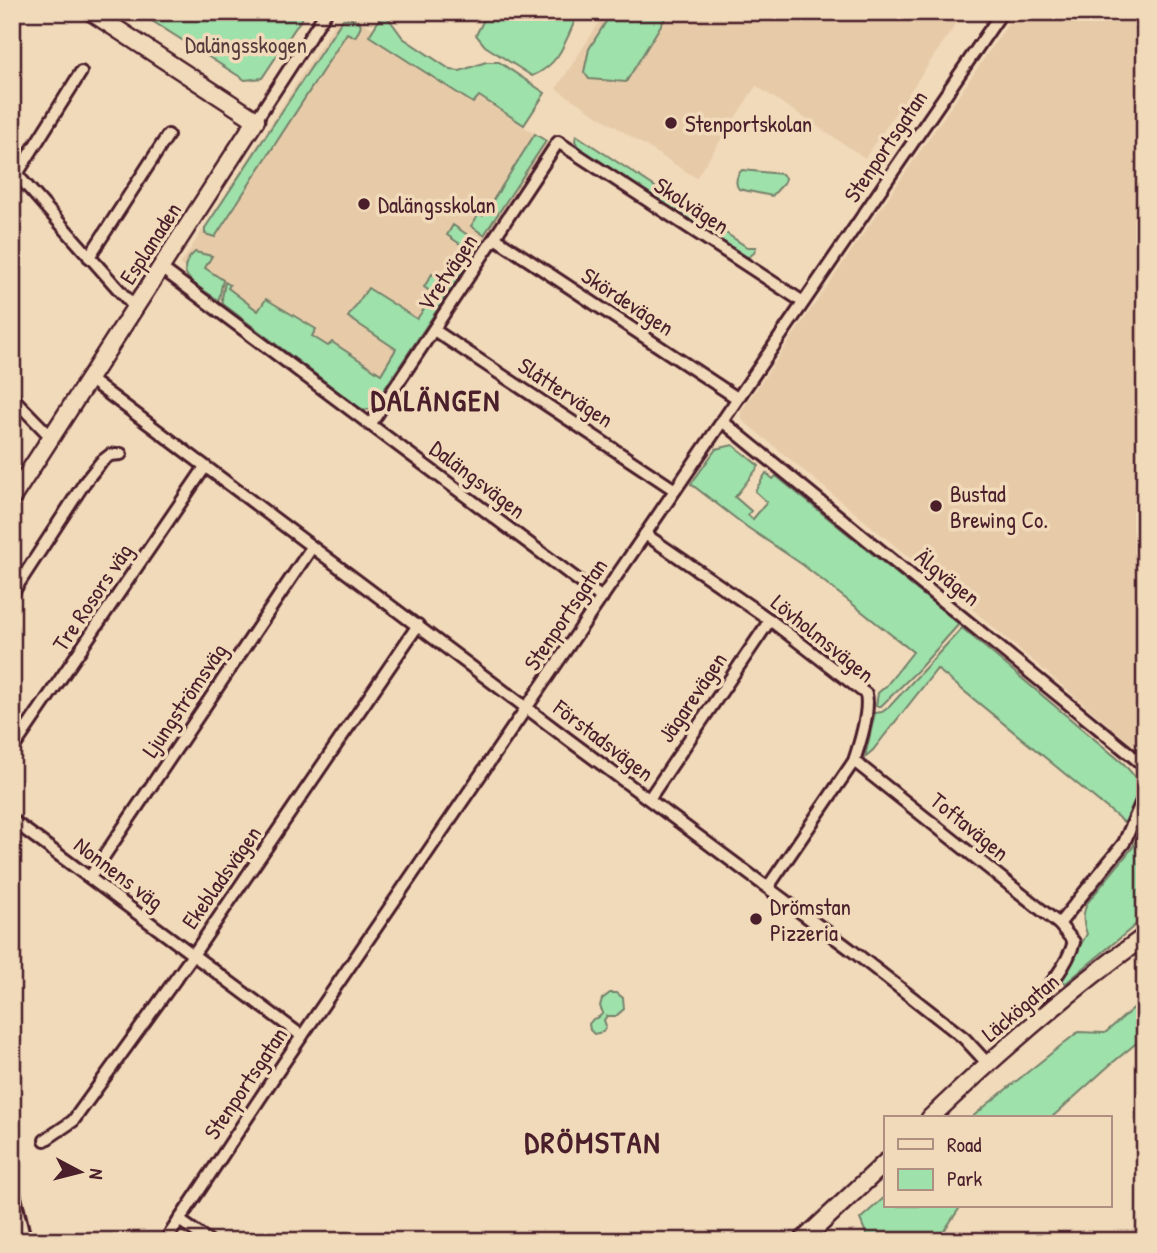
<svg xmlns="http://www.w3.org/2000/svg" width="1157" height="1253" viewBox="0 0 1157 1253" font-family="'Patrick Hand',sans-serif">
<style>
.built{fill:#e7cba9}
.green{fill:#9fe1aa;stroke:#74806a;stroke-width:2}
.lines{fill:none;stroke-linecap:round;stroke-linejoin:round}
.street-casing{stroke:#4a1f2b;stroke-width:16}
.secondary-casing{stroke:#4a1f2b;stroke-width:21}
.street{stroke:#f1daba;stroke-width:10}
.secondary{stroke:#f1daba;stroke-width:16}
.rail{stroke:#4a1f2b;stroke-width:3.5}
.poi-dot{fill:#4a1f2b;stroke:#f1daba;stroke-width:2.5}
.labels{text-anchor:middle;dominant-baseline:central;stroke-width:7;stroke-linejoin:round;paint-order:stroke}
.park-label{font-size:23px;fill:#573c3e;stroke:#f1daba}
.poi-label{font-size:23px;fill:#4a1f2b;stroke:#f1daba;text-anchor:start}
.street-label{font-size:23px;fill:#4a1f2b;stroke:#f1daba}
.district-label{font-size:30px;font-weight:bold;letter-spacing:2px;fill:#4a1f2b;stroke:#f1daba}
</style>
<rect width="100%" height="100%" fill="#f1daba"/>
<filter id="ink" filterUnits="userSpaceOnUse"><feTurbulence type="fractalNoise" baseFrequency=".0143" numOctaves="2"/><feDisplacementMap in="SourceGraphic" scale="14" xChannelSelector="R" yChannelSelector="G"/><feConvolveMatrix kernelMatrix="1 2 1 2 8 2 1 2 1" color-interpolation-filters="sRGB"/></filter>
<g filter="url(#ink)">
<g class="built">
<path d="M 606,12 L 964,12 L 865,158 L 756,86 L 696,178 L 556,89 Z"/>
<path d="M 1016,12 L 1145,12 L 1145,756 L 973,610 L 742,420 L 741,411 Z"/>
<path d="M 346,16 L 358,19 L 549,143 L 376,405 L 180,265 L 336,22 Z"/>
</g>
<g class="green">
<path d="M 138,12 L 306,12 L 262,78 L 245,80 Z"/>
<path d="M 384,12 L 403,38 L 451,70 L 460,71 L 486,62 L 499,62 L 545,93 L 524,125 L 479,96 L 473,103 L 369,36 Z"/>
<path d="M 488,12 L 574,12 L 576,18 C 565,43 559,65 532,76 L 485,46 L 476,35 Z"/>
<path d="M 612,12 L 669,12 L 626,82 L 589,79 L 584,72 L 589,49 Z"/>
<path d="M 343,19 L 352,19 L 360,22 C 362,28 358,32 355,37 L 347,33 L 215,237 L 205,234 L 205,228 Z"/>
<path d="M 535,134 L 546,141 L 484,235 L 471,226 L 479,214 L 483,216 Z"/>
<path d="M 576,135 L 747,247 L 756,247 L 754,253 L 749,257 L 743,256 L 578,147 L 575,141 Z"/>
<path d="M 742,170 L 782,174 L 785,178 L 784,183 L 772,196 L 739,189 C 734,184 737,174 742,170 Z"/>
<path d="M 453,225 L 481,244 L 371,409 L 364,410 L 360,408 L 223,304 L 222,298 L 225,282 L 230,285 L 228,288 L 258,311 L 266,299 L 316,329 L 312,336 L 328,346 L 332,342 L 381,374 L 396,349 L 348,317 L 368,288 L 417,319 L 434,294 L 424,287 L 432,274 L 442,279 L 463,246 L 447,235 Z"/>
<path d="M 195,252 L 212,256 L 205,268 L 223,280 L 219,299 L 218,300 C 200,287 169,275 195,252 Z"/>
<path d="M 733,445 L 759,466 L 735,497 L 751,511 L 748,515 L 753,519 L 767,502 L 755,491 L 766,473 L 773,479 L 776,476 L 959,624 L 917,671 L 881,706 L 876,706 L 878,693 L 886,686 L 913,652 L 803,565 L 747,527 L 691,484 L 716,449 Z"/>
<path d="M 962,628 L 1124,764 L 1140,783 L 1138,796 L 1125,823 L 937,669 L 873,750 L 865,757 L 875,713 L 882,712 L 889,707 Z"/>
<path d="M 1145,820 L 1145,917 L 1066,983 L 1060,980 L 1087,934 C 1083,922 1082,916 1087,903 L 1133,847 Z"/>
<path d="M 610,993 L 617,993 L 623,998 L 624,1009 L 616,1016 L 607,1016 L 604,1020 L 606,1026 L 603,1032 L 594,1034 L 590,1030 L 589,1024 L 593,1019 L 599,1017 L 603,1013 L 600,1006 L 602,999 Z"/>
<path d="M 1145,998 L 1145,1036 L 1111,1064 L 1051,1118 L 971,1118 L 989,1103 L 1078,1032 L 1105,1033 Z"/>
<path d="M 886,1196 L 886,1206 L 961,1206 L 937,1241 L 869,1241 L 860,1219 Z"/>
</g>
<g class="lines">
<g class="street-casing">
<g id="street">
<path d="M 256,120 L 326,12"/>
<path d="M 12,169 L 135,308"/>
<path d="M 17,174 L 81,72"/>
<path d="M 495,238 L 737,398"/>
<path d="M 89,257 L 168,135"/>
<path d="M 161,268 L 602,598"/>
<path d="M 434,330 L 675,490"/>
<path d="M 89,379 L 569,740 L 850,949 L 964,1038 L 988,1064"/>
<path d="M 12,397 L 52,438"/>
<path d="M 722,421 L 1136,759 L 1145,767"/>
<path d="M 370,425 L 558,142 L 803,302"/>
<path d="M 645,534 L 770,620 L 866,694 C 870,712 860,743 854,761 L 768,887"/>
<path d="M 12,594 L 85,482 L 101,462 L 110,455 L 121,454"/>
<path d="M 12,750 L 205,467"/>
<path d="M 854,761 L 1059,924 L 1074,942 C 1067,966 1048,988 1032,1006"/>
<path d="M 649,799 L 770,620"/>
<path d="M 12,820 L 302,1036"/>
<path d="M 90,877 L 312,547"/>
<path d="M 1059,924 L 1124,843 L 1145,794"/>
<path d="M 45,1140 L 73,1121 L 193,955 L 418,625"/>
<path d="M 179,1220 L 209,1241"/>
<path d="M 165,1241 C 212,1173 255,1104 302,1036 C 536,695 768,353 1002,12"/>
</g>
</g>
<g class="secondary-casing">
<g id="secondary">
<path d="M 12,498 L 256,120 L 91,12"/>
<path d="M 930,1118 C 998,1053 1069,991 1145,936"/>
<path d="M 802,1241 L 886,1162"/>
</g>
</g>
<use href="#street" class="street"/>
<use href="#secondary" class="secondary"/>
<path class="rail" d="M 12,1158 L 32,1241"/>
</g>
</g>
<g class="poi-dot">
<circle cx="671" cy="123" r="7"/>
<circle cx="364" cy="204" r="7"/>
<circle cx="936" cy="506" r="7"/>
<circle cx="756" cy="919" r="7"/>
</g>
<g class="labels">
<g class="park-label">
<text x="246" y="44">Dalängsskogen</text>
</g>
<g class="poi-label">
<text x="685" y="123">Stenportskolan</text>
<text x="378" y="204">Dalängsskolan</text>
<text x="950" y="493">Bustad<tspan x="950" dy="26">Brewing Co.</tspan></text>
<text x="770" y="906">Drömstan<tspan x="770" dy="26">Pizzeria</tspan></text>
</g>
<g class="street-label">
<text transform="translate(885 146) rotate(-56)">Stenportsgatan</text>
<text transform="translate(692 205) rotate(33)">Skolvägen</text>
<text transform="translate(150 243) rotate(-57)">Esplanaden</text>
<text transform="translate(447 272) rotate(-56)">Vretvägen</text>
<text transform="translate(628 301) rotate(33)">Skördevägen</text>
<text transform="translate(566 392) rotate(33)">Slåttervägen</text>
<text transform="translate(478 479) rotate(37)">Dalängsvägen</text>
<text transform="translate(948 577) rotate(39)">Älgvägen</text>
<text transform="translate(92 597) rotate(-56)">Tre Rosors väg</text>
<text transform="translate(565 614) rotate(-56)">Stenportsgatan</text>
<text transform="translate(823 638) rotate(39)">Lövholmsvägen</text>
<text transform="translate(692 697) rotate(-56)">Jägarevägen</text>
<text transform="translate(184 700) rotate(-56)">Ljungströmsväg</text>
<text transform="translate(604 740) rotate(37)">Förstadsvägen</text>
<text transform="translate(970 826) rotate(39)">Toftavägen</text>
<text transform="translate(119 873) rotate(37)">Nonnens väg</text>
<text transform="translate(221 877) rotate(-55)">Ekebladsvägen</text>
<text transform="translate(1020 1007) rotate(-40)">Läckögatan</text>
<text transform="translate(245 1083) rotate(-56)">Stenportsgatan</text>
</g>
<g class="district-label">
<text x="436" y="400">DALÄNGEN</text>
<text x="593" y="1142">DRÖMSTAN</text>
</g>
</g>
<rect width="1157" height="1253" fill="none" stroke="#f1daba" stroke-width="42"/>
<rect x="21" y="21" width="1115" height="1211" fill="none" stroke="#4a1f2b" stroke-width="2.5" filter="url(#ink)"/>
<rect x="884" y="1116" width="228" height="91" fill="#f1daba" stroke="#ae8f81" stroke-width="2"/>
<rect x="898" y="1139" width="35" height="10" fill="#f1daba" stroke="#ae8f81" stroke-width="2"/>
<text x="947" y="1152" font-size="21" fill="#4a1f2b">Road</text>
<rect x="898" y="1169" width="35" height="21" fill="#9fe1aa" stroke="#ae8f81" stroke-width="2"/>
<text x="947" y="1186" font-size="21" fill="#4a1f2b">Park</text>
<g transform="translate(80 1172) rotate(97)" stroke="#f1daba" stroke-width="5" paint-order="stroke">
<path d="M0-5L12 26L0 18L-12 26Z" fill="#4a1f2b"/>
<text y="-10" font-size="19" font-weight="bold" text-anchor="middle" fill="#4a1f2b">N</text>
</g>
</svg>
